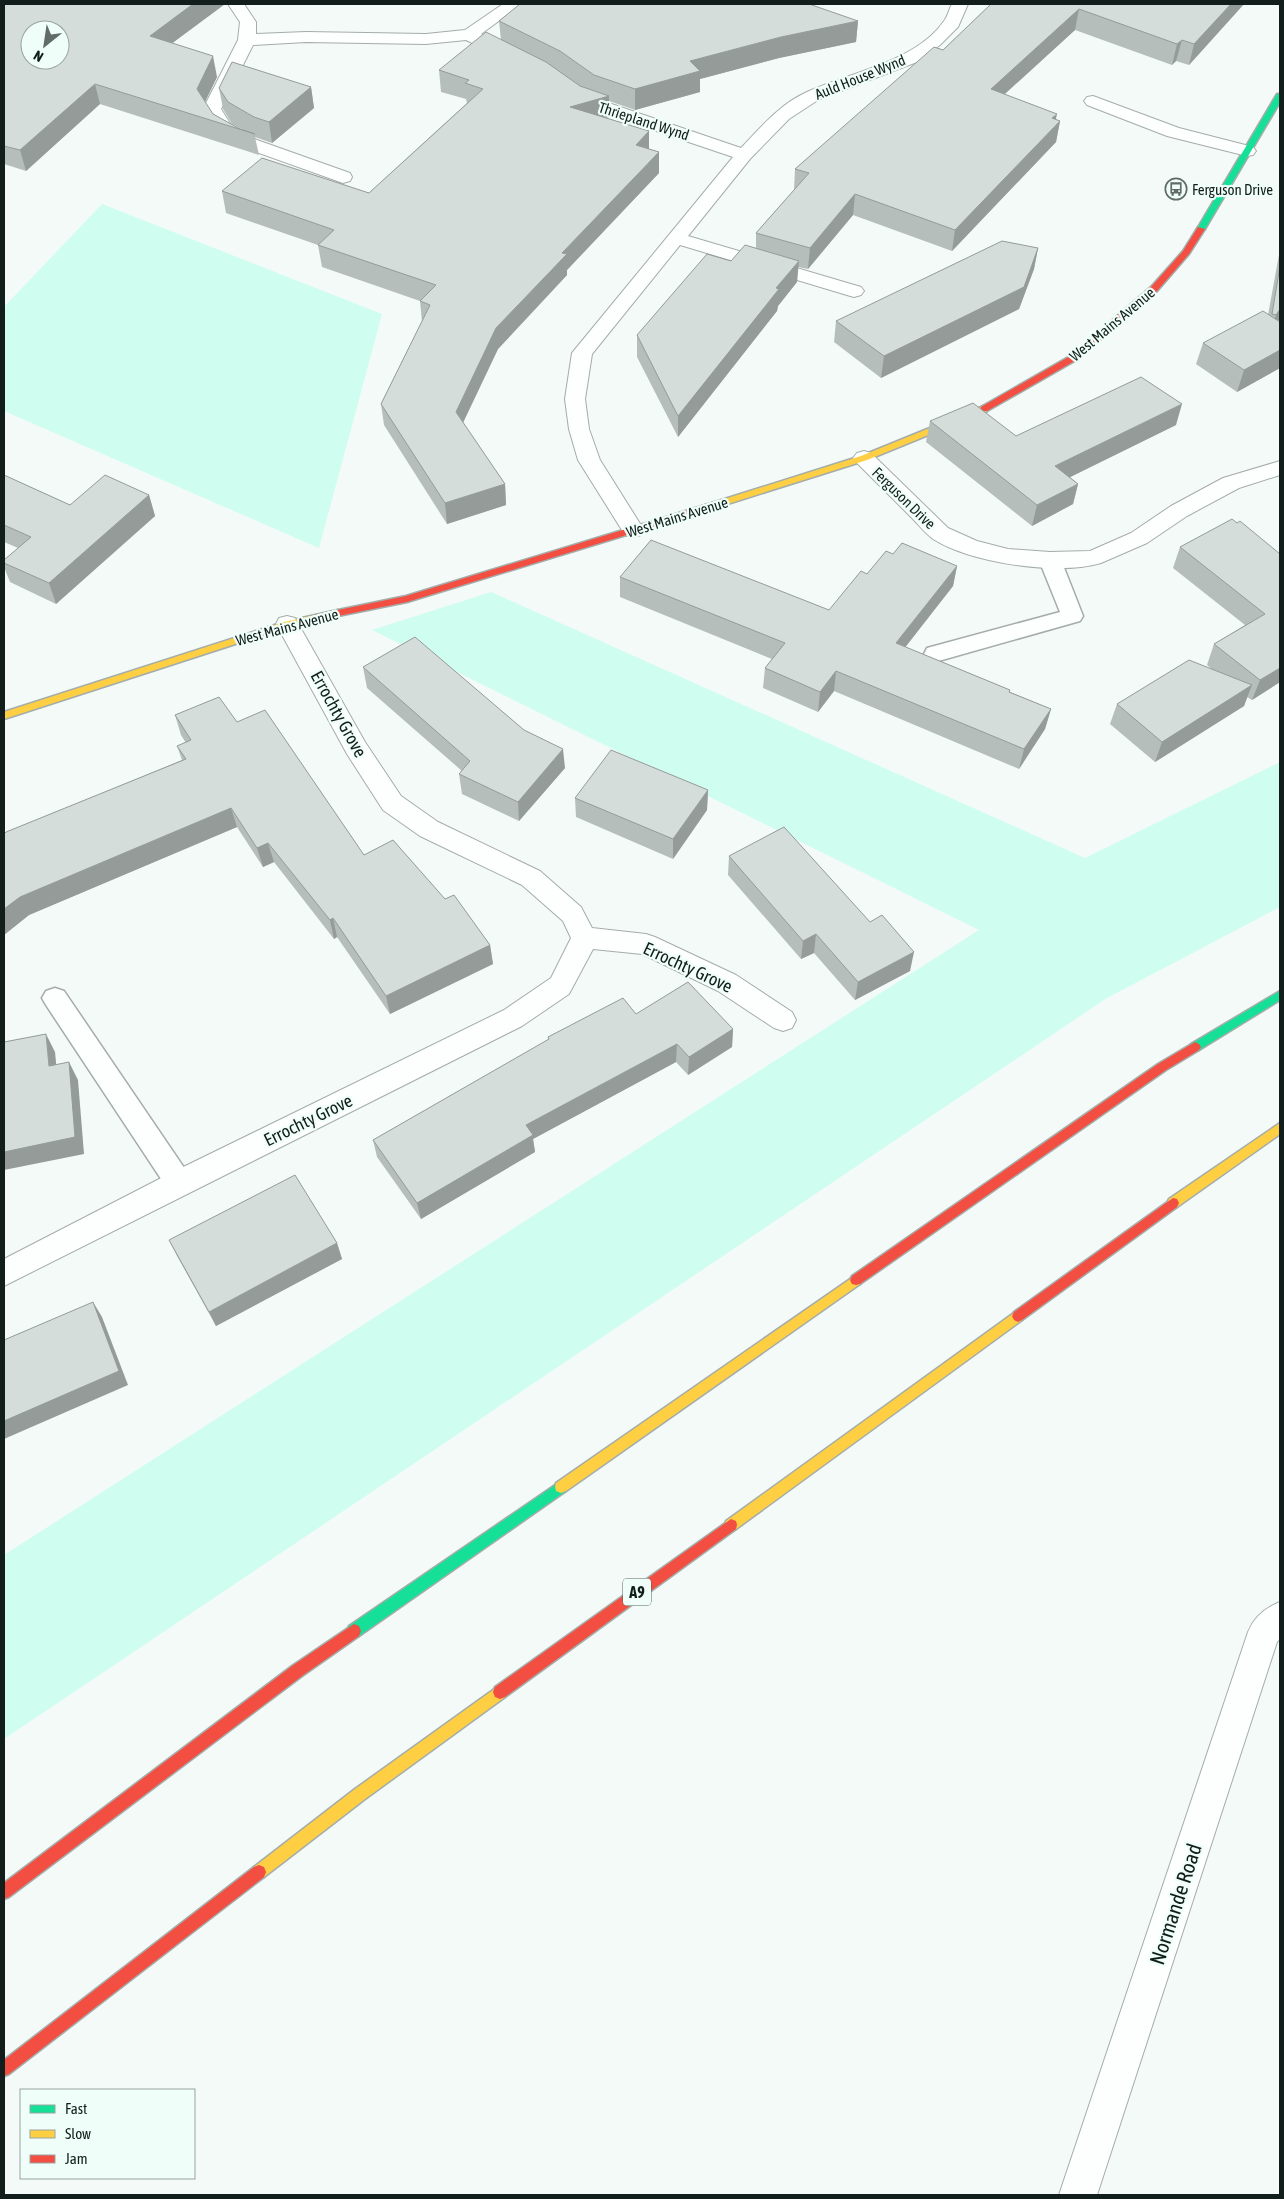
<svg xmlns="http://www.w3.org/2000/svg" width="1284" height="2199" viewBox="0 0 1284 2199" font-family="'Asap Condensed',sans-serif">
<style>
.green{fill:#cffdf0}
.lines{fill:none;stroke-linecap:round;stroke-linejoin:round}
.lane-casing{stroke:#a4adaa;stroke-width:3}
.street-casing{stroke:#a4adaa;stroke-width:2}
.fast-casing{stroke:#a4adaa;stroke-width:3}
.slow-casing{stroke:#a4adaa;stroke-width:3}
.jam-casing{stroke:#a4adaa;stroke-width:3}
.lane{fill:#fdfefe;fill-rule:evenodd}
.street{fill:#fdfefe;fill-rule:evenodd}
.fast{fill:#16e098;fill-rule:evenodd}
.slow{fill:#ffcf43;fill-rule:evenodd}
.jam{fill:#f24e42;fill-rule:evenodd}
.wall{fill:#b6bebb}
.shaded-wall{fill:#949b99}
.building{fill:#d4ddda;stroke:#949b99;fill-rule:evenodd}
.labels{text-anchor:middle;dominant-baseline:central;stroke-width:4.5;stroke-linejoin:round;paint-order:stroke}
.far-street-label{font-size:15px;fill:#121e1b;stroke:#f0fef9}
.far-poi-label{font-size:15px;fill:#121e1b;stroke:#f0fef9;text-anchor:start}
.shield{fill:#f0fef9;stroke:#55615e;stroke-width:1}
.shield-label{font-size:16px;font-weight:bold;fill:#121e1b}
.street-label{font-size:18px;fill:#121e1b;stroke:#f0fef9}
.near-street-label{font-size:21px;fill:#121e1b;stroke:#f0fef9}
</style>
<rect width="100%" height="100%" fill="#f4faf8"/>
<g class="green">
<path d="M 102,204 L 382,314 L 319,548 L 4,411 L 4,307 Z"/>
<path d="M 491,592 L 1085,858 L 1280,762 L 1280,907 L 1107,998 L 4,1739 L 4,1555 L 979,930 L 372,630 Z"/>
</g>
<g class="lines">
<g class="lane-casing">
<g id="lane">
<path d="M 1050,553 L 1057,555 L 1061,560 L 1083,616 L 1080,621 L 935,662 L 927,660 L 924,654 L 927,648 L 1060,612 L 1039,560 L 1043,555 Z"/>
<path d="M 55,988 L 64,991 L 189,1175 L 193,1183 L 189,1191 L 179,1195 L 169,1191 L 46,1005 L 42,998 L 46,991 Z"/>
</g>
</g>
<g class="street-casing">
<g id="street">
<path d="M 228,4 L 244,4 L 256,22 L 256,34 L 306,32 L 426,34 L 465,30 L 503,4 L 522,4 L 481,34 L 515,52 L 518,56 L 515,60 L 509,61 L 466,40 L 426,44 L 306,42 L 253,45 L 221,109 L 231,125 L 257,140 L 350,173 L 352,177 L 350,181 L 343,183 L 245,148 L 218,133 L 203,109 L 238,40 L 240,22 Z"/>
<path d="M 952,4 L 968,4 L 958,27 L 940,45 L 917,62 L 818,100 L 789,119 L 750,159 L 688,236 L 861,287 L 864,291 L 861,295 L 854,297 L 847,295 L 680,245 L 592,354 L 585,399 L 589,429 L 600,460 L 644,530 L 641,535 L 633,537 L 625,535 L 578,460 L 569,429 L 565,399 L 572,353 L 733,157 L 582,106 L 566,93 L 569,89 C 580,87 586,92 594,98 L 741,148 C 761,127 780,104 807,92 C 850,72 916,62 944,21 C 948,16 949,9 952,4 Z"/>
<path d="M 1093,96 L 1179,128 L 1253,147 L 1256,151 L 1253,155 L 1247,156 L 1167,136 L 1087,105 L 1084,101 L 1087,97 Z"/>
<path d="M 864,451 L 871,453 L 948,528 L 977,541 L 1008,549 L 1050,552 L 1090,551 L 1131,533 L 1171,506 L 1223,478 L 1280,461 L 1280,475 L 1239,488 L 1187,516 L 1147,543 L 1101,563 C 1057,576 971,563 933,539 C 925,533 918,524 911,517 C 893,499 875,481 857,463 L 853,458 L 857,453 Z"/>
<path d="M 287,616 L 295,618 L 365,742 L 401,796 L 438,822 L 540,871 L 581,907 L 592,928 L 646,934 L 655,937 L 736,975 L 792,1012 L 796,1020 L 792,1028 L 783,1031 L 774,1028 L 718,991 L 642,954 L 593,949 L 569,994 L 522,1026 L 4,1286 L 4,1259 L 169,1174 L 504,1010 L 551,978 L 571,938 L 563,921 L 522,885 L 420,836 L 383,810 L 347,754 L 276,624 L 279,618 Z"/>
<path d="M 1280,1602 L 1280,1639 L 1277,1642 L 1097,2195 L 1059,2195 L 1248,1632 C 1254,1617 1265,1608 1280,1602 Z"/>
</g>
</g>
<g class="fast-casing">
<g id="fast">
<path d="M 1277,94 L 1280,94 L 1280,102 L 1205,229 L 1198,231 L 1197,229 Z"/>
<path d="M 1280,991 L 1280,1000 L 1199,1050 L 1191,1050 L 1189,1047 L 1191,1044 Z"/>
<path d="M 561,1481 L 566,1483 L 567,1487 L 566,1491 L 359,1636 L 354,1638 L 349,1636 L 347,1631 L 349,1626 Z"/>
</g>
</g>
<g class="slow-casing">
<g id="slow">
<path d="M 984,406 L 988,409 L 987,411 L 867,460 L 718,507 L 715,508 L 711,505 L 712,503 L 861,456 Z"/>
<path d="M 338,610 L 343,613 L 341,615 L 288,627 L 4,719 L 4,712 L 284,622 Z"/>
<path d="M 1280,1123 L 1280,1134 L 1177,1207 L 1173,1208 L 1169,1207 L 1167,1203 L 1169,1199 Z"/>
<path d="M 856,1275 L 860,1276 L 862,1280 L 860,1284 L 566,1491 L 561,1493 L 556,1491 L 555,1487 L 556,1483 Z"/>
<path d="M 1018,1310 L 1022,1312 L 1024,1316 L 1022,1320 L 736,1529 L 731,1531 L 726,1529 L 725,1525 L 726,1521 Z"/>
<path d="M 500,1685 L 505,1687 L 507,1692 L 505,1697 L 365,1799 L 264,1877 L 259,1879 L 254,1877 L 252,1872 L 254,1867 L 355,1789 Z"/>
</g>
</g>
<g class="jam-casing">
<g id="jam">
<path d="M 1198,227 L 1205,229 L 1189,254 L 1157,291 L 1078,359 L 987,411 L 981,411 L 981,407 L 1072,355 L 1151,287 L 1183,251 Z"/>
<path d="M 715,502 L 718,503 L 718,507 L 407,602 L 338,616 L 333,613 L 338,610 L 406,596 Z"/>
<path d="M 1195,1042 L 1199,1044 L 1201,1047 L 1199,1050 L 1166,1070 L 860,1284 L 856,1285 L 852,1284 L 850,1280 L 852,1276 L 1158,1064 Z"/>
<path d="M 1173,1198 L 1177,1199 L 1179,1203 L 1177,1207 L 1022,1320 L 1018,1322 L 1014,1320 L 1012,1316 L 1014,1312 Z"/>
<path d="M 731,1519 L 736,1521 L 737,1525 L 736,1529 L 505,1697 L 500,1699 L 495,1697 L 493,1692 L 495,1687 Z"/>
<path d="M 354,1624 L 359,1626 L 361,1631 L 359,1636 L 302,1676 L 9,1897 L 4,1899 L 4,1883 L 292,1666 Z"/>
<path d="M 259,1865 L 264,1867 L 266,1872 L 264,1877 L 9,2074 L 4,2076 L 4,2060 L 254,1867 Z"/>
</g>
</g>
<use href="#lane" class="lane"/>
<use href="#street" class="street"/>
<use href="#fast" class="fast"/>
<use href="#slow" class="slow"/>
<use href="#jam" class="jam"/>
</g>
<g class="wall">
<path d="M 4,4 L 225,4 L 172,43 L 217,77 L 205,102 L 213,114 L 240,129 L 245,131 L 232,124 L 223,109 L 219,88 L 311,87 L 314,108 L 272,143 L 255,137 L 259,155 L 100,104 L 26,171 L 4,164 Z"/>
<path d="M 991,4 L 1244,4 L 1189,65 L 1176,61 L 1172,65 L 1075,30 L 1005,94 L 1060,121 L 1056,142 L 952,251 L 853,215 L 808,269 L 798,267 L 797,282 L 778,306 L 777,311 L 678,437 L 637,357 L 637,335 L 731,261 L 756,248 L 756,233 L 794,190 L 795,169 L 943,50 Z"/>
<path d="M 499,21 L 858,21 L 856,42 L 779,58 L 700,79 L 700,92 L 635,110 L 609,101 L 609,117 L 606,118 L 649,131 L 649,149 L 659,152 L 659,173 L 567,270 L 567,275 L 498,349 L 463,423 L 505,484 L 506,505 L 447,524 L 384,425 L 381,404 L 422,322 L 420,301 L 322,267 L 318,245 L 226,213 L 222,191 L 369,193 L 467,103 L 466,99 L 441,92 L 439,70 L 501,40 Z"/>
<path d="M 1038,248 L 1034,269 L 1019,309 L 881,378 L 834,342 L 836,321 Z"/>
<path d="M 1280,249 L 1280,318 L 1278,321 L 1280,322 L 1280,368 L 1237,392 L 1196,364 L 1203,343 L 1268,315 Z"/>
<path d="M 930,421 L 1016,436 L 1176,425 L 1070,477 L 1078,484 L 1073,504 L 1032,526 L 926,442 Z"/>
<path d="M 4,475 L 70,505 L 149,495 L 155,516 L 56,604 L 10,582 L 4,567 L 4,560 L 18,548 L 4,542 Z"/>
<path d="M 1180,547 L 1280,554 L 1280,682 L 1252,700 L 1247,697 L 1244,706 L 1155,762 L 1110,724 L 1117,704 L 1213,670 L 1207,665 L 1214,644 L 1245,625 L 1173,568 Z"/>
<path d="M 893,554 L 957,566 L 953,586 L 905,647 L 1010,690 L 1010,692 L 1051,709 L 1045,729 L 1019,769 L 834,691 L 818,712 L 763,688 L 765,668 L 772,659 L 620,597 L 620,577 L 829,610 L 867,574 Z"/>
<path d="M 363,667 L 565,768 L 519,821 L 462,794 L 459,774 L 462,771 L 367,688 Z"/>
<path d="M 175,715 L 237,722 L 364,855 L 445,899 L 490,945 L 493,964 L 390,1014 L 337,937 L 334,939 L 274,862 L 263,867 L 237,827 L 29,915 L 4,935 L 4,834 L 182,760 L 177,746 L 186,743 L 181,735 Z"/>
<path d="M 708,790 L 707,810 L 673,859 L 576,817 L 575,798 Z"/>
<path d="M 729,856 L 910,971 L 855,1000 L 814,953 L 801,959 L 728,875 Z"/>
<path d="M 636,1014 L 733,1029 L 732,1047 L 688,1075 L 676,1062 L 533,1139 L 535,1152 L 421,1219 L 377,1157 L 373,1140 L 548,1040 L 548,1037 Z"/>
<path d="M 169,1240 L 337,1243 L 342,1259 L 216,1326 L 177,1256 Z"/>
</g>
<g class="shaded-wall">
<path d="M 193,4 L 225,4 L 155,56 L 150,36 Z"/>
<path d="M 1231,4 L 1244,4 L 1189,65 L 1194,44 Z"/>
<path d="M 1079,9 L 1075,30 L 987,110 L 991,89 Z"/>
<path d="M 858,21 L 856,42 L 779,58 L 700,79 L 700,92 L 635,110 L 635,89 L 690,61 L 781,37 Z"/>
<path d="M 1182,40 L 1176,61 L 1172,65 L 1177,44 Z"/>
<path d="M 213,56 L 217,77 L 201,110 L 197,89 Z"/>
<path d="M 95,84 L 100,104 L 26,171 L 20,150 Z"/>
<path d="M 311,87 L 314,108 L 272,143 L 269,122 Z"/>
<path d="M 609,96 L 609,117 L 571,128 L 570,107 Z"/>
<path d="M 1057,114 L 1054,128 L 1060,121 L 1056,142 L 952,251 L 955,230 L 1052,118 Z"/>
<path d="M 649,131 L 649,152 L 636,145 Z"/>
<path d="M 659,152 L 659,173 L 567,270 L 567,275 L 498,349 L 458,433 L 456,412 L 496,328 L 562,253 Z"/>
<path d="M 855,194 L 853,215 L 808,269 L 810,248 Z"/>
<path d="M 1038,248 L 1034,269 L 1019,309 L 881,378 L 884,356 Z"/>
<path d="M 799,261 L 797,282 L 778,306 L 777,311 L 678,437 L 678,416 L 776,288 Z"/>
<path d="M 1280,309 L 1280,318 L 1269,336 L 1276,315 Z"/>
<path d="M 1280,350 L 1280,368 L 1237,392 L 1244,370 Z"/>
<path d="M 1182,404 L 1176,425 L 1050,487 L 1055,466 Z"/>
<path d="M 505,484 L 506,505 L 447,524 L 445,503 Z"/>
<path d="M 1078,484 L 1073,504 L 1032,526 L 1037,505 Z"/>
<path d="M 149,495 L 155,516 L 56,604 L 49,583 Z"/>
<path d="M 957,566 L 953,586 L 893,663 L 896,643 Z"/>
<path d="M 1280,668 L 1280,682 L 1252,700 L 1260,680 Z"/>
<path d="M 836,671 L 834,691 L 818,712 L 820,692 Z"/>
<path d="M 1252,685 L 1244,706 L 1155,762 L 1162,742 Z"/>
<path d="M 1051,709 L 1045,729 L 1019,769 L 1024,749 Z"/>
<path d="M 563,749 L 565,768 L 519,821 L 518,802 Z"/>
<path d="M 708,790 L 707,810 L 673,859 L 673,839 Z"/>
<path d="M 231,808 L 237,827 L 29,915 L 4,935 L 4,909 L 20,897 Z"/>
<path d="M 268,843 L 274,862 L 263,867 L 257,848 Z"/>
<path d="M 333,918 L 337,937 L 334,939 L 330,920 Z"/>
<path d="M 816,934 L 814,953 L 801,959 L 803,941 Z"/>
<path d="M 490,945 L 493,964 L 390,1014 L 386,996 Z"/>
<path d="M 914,952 L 910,971 L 855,1000 L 858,982 Z"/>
<path d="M 733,1029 L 732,1047 L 688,1075 L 689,1057 Z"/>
<path d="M 46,1034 L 55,1052 L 58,1084 L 49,1066 Z"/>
<path d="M 677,1044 L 676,1062 L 533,1139 L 535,1152 L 421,1219 L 417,1203 L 526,1125 Z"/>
<path d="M 69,1062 L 78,1080 L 84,1154 L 4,1170 L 4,1152 Z"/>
<path d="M 337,1243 L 342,1259 L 216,1326 L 209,1312 Z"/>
<path d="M 93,1302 L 102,1317 L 128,1385 L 4,1439 L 4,1421 Z"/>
</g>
<g class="building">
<path d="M 4,4 L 193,4 L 150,36 L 213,56 L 197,89 L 213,114 L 240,129 L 255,134 L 95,84 L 20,150 L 4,146 ZM 30,30 L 60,30 L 60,60 L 30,60 Z"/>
<path d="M 520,4 L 809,4 L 858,21 L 781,37 L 690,61 L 700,71 L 635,89 L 594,75 L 560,51 L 499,21 Z"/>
<path d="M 991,4 L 1231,4 L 1194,44 L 1182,40 L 1177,44 L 1079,9 L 991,89 L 1057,114 L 1052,118 L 1060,121 L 955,230 L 855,194 L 810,248 L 756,233 L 809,173 L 795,169 L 934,47 L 943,50 Z"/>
<path d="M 486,32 L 546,62 L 580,86 L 609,96 L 570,107 L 649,131 L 636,145 L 659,152 L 562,253 L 567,254 L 496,328 L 456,412 L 505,484 L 445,503 L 381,404 L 430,305 L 420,301 L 436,285 L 318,245 L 334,230 L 222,191 L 262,158 L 369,193 L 483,89 L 465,83 L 469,80 L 439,70 Z"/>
<path d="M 232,62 L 311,87 L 269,122 L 254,117 L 228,102 L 219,88 Z"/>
<path d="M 1002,241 L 1038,248 L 1024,287 L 884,356 L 836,321 Z"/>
<path d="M 745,245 L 799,261 L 776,288 L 779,289 L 678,416 L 637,335 L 707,254 L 731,261 Z"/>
<path d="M 1280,266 L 1280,309 L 1276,315 L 1272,314 Z"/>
<path d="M 1263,311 L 1280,322 L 1280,350 L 1244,370 L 1203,343 Z"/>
<path d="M 1141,377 L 1182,404 L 1055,466 L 1078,484 L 1037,505 L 930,421 L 973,403 L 1016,436 Z"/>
<path d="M 4,475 L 70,505 L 105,475 L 149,495 L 49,583 L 4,563 L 4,560 L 31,537 L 4,525 Z"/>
<path d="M 1232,519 L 1237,523 L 1240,521 L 1280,554 L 1280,668 L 1260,680 L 1214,644 L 1265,614 L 1180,547 Z"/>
<path d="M 651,540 L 829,610 L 861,571 L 867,574 L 886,551 L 893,554 L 902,543 L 957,566 L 896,643 L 1010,690 L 1009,692 L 1051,709 L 1024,749 L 836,671 L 820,692 L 765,668 L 785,643 L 620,577 Z"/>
<path d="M 415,637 L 524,730 L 563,749 L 518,802 L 459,774 L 470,761 L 363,667 Z"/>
<path d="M 1189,660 L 1252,685 L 1162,742 L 1117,704 Z"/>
<path d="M 219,697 L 237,722 L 265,710 L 364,855 L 393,840 L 445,899 L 454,895 L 490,945 L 386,996 L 333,918 L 330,920 L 268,843 L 257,848 L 231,808 L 20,897 L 4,909 L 4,834 L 6,832 L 186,759 L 177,746 L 191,740 L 175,715 Z"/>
<path d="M 611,750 L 708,790 L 673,839 L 575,798 Z"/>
<path d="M 784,827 L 870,922 L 882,915 L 914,952 L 858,982 L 816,934 L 803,941 L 729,856 Z"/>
<path d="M 688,982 L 733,1029 L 689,1057 L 677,1044 L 526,1125 L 533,1135 L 417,1203 L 373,1140 L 549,1039 L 548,1037 L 623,998 L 636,1014 Z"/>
<path d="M 46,1034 L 49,1066 L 69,1062 L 75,1137 L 4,1152 L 4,1042 Z"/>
<path d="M 295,1175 L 337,1243 L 209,1312 L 169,1240 Z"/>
<path d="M 93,1302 L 119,1371 L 4,1421 L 4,1340 Z"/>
</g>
<defs>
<g id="bus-ring" transform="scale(1.125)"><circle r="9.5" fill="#f0fef9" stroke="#616b68" stroke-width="1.5"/><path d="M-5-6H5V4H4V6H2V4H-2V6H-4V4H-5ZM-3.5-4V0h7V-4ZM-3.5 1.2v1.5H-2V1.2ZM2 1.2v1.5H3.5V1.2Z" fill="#616b68"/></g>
</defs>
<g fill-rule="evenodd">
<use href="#bus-ring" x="1176" y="189"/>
</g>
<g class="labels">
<g class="far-street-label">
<text transform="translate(860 77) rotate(-22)">Auld House Wynd</text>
<text transform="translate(644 121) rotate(18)">Thriepland Wynd</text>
<text transform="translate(1112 324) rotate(-40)">West Mains Avenue</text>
<text transform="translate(904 498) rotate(44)">Ferguson Drive</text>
<text transform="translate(677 517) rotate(-17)">West Mains Avenue</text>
<text transform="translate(287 627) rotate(-15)">West Mains Avenue</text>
</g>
<g class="far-poi-label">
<text x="1192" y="189">Ferguson Drive</text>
</g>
<rect class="shield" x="623" y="1578.5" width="28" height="27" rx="4"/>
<g class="shield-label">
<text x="637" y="1592">A9</text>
</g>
<g class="street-label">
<text transform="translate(339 714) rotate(61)">Errochty Grove</text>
<text transform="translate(688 967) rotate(25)">Errochty Grove</text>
<text transform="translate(308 1120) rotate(-26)">Errochty Grove</text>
</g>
<g class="near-street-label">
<text transform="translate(1175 1904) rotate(-72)">Normande Road</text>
</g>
</g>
<rect width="1284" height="2199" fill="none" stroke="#121e1b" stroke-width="10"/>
<rect x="20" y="2089" width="175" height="90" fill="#f0fef9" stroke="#97a4a0"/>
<rect x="30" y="2105" width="25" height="8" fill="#16e098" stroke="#97a4a0"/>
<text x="65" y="2114" font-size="15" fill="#121e1b">Fast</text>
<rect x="30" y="2130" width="25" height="8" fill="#ffcf43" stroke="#97a4a0"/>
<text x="65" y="2139" font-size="15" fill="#121e1b">Slow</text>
<rect x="30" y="2155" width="25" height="8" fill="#f24e42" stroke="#97a4a0"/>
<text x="65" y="2164" font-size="15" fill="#121e1b">Jam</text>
<g transform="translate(45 45) rotate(210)"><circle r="24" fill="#f0fef9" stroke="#97a4a0"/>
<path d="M0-4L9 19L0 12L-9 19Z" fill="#616b68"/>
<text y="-8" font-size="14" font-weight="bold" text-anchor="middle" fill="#121e1b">N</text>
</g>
</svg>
